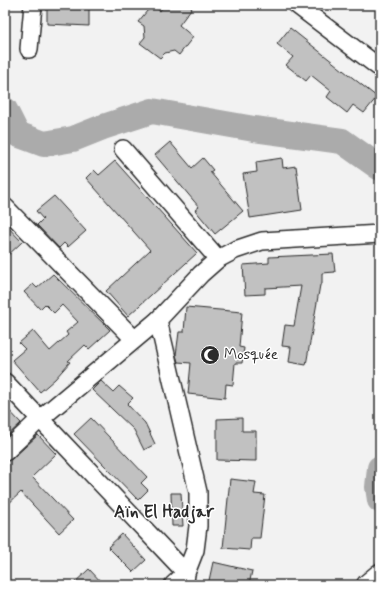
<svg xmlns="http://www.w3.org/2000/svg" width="385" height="590" viewBox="0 0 385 590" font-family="Mynerve,sans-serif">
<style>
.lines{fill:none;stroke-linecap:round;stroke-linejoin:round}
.river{stroke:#ababab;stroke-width:26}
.building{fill:#c1c1c1;stroke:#2b2b2b}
.minor-casing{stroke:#2b2b2b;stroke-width:20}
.primary-casing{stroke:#2b2b2b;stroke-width:25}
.minor{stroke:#fff;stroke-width:17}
.primary{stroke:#fff;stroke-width:22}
.labels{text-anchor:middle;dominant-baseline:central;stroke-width:3;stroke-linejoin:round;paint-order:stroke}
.poi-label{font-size:15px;fill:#2b2b2b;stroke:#fff;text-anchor:start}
.quarter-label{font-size:17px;font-weight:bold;fill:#2b2b2b;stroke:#fff}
</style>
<rect width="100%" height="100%" fill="#f2f2f2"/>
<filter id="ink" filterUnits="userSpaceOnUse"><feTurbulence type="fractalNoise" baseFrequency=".025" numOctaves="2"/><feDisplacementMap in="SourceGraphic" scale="8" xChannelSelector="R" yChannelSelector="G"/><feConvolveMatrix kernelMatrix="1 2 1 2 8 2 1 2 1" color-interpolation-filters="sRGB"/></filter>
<g filter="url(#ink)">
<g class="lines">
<g class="river">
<path d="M 5,110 L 17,134 L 44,144 L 73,139 L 103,127 L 152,111 L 254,129 L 342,141 L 380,168"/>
<path d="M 380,468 L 378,487 L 380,500"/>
</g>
</g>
<g class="building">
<path d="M 47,5 L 89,5 L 89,26 L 47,24 Z"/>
<path d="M 152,5 L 160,11 L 164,5 L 194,5 L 179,25 L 193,37 L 179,55 L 174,51 L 165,53 L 160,58 L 140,43 L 145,37 L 144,26 L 138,22 Z"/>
<path d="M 290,28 L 377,97 L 364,113 L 353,105 L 347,113 L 327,97 L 331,91 L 311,75 L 306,81 L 286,65 L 293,57 L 277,44 Z"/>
<path d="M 170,142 L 192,168 L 203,158 L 213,170 L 210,172 L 243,211 L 215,234 L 195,210 L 199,207 L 155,155 Z"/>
<path d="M 282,158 L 283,168 L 296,166 L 302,210 L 250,218 L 243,174 L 257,172 L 256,162 Z"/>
<path d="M 115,161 L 197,253 L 128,316 L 106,291 L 150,250 L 86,178 L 94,170 L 99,175 Z"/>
<path d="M 54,196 L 86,231 L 68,247 L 64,243 L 59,248 L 37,225 L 43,219 L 36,211 Z"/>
<path d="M 5,224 L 22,242 L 5,258 Z"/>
<path d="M 333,254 L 335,272 L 322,273 L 322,284 L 320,285 L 306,365 L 289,362 L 291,347 L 282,346 L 285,325 L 294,326 L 301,286 L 265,288 L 265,294 L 245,295 L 243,265 L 269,263 L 269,257 Z"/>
<path d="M 53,274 L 110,330 L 89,349 L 85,345 L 68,361 L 70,362 L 55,379 L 40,392 L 12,360 L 25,349 L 19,343 L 33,331 L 50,351 L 68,335 L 66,332 L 78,322 L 62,305 L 54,313 L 45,304 L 40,309 L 24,292 L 33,284 L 37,288 Z"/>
<path d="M 186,307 L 242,312 L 239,347 L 244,348 L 242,363 L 235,363 L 233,385 L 226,384 L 225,398 L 188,394 L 191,363 L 178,362 L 176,355 L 179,332 L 184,332 Z"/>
<path d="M 101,381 L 113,392 L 119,386 L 133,398 L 127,404 L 145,423 L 155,444 L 144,450 L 134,430 L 92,390 Z"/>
<path d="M 5,406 L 21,423 L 5,438 Z"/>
<path d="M 91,418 L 147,477 L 141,483 L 148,490 L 138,500 L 74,434 Z"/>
<path d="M 242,418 L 242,431 L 256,431 L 256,461 L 217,460 L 217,419 Z"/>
<path d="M 38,435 L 56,454 L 32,477 L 73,520 L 59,533 L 21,492 L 5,507 L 5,462 L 12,459 Z"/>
<path d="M 230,479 L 256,482 L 254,494 L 265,495 L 260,538 L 251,538 L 250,550 L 223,548 Z"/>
<path d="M 171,493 L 181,493 L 183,526 L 172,526 Z"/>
<path d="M 122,534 L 146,560 L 133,572 L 108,547 Z"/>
<path d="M 213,562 L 252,571 L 249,585 L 208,585 Z"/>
<path d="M 89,569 L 104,585 L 72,585 Z"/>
</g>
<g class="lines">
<g class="minor-casing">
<g id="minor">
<path d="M 297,5 L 380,68"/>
<path d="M 29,49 L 33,5"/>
<path d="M 123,149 L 218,259"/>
<path d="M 5,207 L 134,339"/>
<path d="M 158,320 L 198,492 L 198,526 L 195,550 L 186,573 L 185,583"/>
<path d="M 5,382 L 186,573 L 173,585"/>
<path d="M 5,452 L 40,419 L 158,320 L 201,274 L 218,259 L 235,250 L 262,241 L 380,234"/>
</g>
</g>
<g class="primary-casing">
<path id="primary" d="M 368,585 L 380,575"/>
</g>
<use href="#minor" class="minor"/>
<use href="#primary" class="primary"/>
</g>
</g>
<defs>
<g id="mosque-disc" transform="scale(1)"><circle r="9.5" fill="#2b2b2b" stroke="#fff"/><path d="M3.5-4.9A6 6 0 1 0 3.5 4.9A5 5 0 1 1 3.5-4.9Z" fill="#fff"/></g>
</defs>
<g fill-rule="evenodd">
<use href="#mosque-disc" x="210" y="355"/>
</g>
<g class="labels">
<g class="poi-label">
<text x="224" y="355">Mosquée</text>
</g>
<g class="quarter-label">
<text x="164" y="512">Aïn El Hadjar</text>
</g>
</g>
<rect width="385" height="590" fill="none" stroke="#fff" stroke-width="20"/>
<rect x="10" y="10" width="365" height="570" fill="none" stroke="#2b2b2b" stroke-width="1.5" filter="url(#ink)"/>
</svg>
